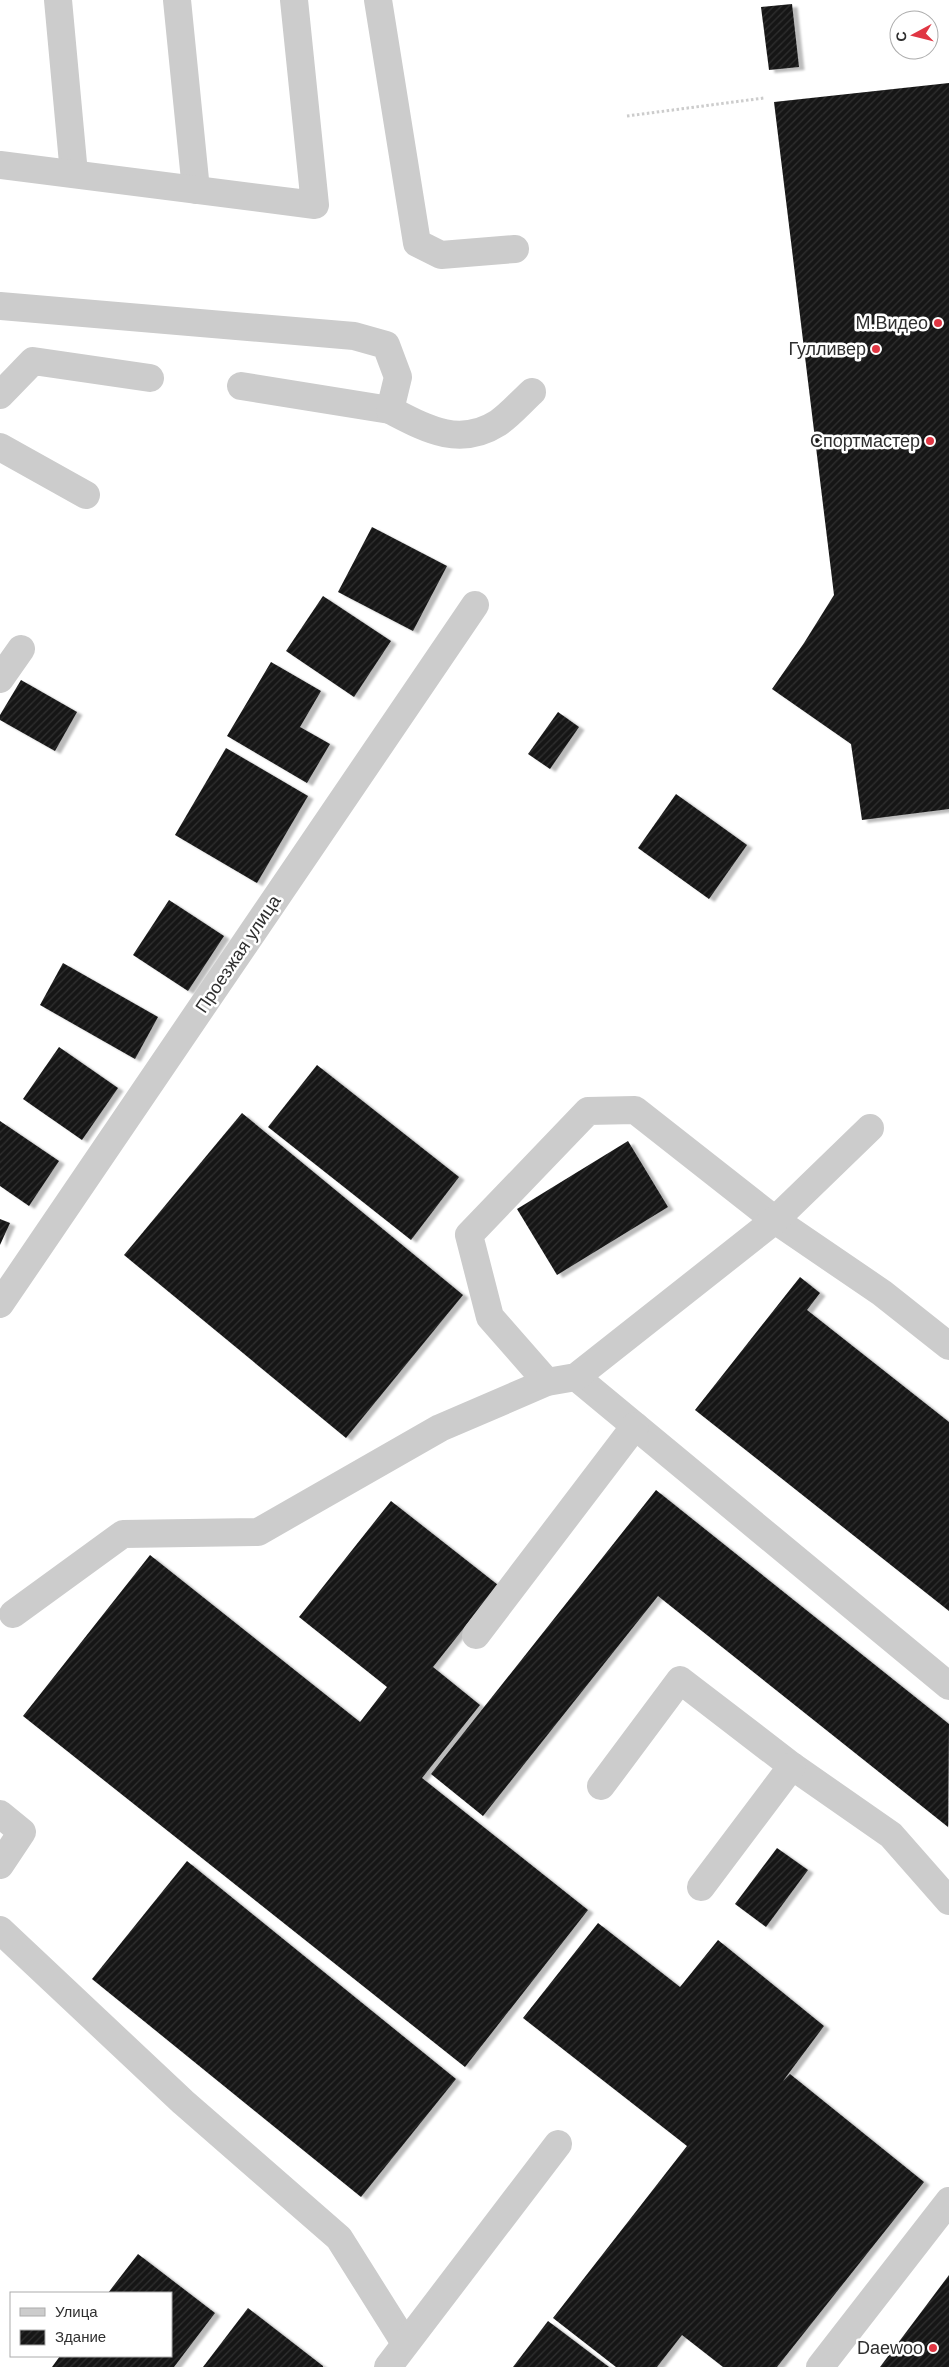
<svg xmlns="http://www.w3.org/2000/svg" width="949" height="2367" viewBox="0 0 949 2367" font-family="Helvetica,sans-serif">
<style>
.building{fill:url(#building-hatch);filter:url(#shadow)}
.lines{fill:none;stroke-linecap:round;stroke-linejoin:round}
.path{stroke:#ccc;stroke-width:3;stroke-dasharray:2.5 2.5;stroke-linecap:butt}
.minor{stroke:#ccc;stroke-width:28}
.poi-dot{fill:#e03643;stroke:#fff;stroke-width:2}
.labels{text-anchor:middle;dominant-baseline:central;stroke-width:5;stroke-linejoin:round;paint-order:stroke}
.poi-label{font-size:18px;fill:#2f2f2f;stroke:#fff;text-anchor:end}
.street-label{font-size:18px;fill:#2f2f2f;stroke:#fff}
</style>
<defs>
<pattern id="building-hatch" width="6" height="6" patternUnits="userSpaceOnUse" patternTransform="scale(1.25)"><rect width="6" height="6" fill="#161616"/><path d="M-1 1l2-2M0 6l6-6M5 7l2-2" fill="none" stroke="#303030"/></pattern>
<filter id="shadow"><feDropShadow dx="5.5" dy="3" stdDeviation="1" flood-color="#0004"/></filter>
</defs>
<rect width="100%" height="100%" fill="#fff"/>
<g class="building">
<path d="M 792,4 L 799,67 L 769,70 L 761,7 Z"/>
<path d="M 949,83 L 949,809 L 862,820 L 851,744 L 772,689 L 804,643 L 834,595 L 774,102 Z"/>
<path d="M 372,527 L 447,566 L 413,631 L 338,592 Z"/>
<path d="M 323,596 L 391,641 L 354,697 L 286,651 Z"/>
<path d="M 271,662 L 321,691 L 300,727 L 330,744 L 307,783 L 227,736 Z"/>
<path d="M 21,680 L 77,712 L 55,751 L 0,720 L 0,715 Z"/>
<path d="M 558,712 L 579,727 L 550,769 L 528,754 Z"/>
<path d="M 226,748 L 308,796 L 257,883 L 175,835 Z"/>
<path d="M 676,794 L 747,845 L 709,899 L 638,848 Z"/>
<path d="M 169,900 L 224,936 L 188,991 L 133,955 Z"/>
<path d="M 63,963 L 158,1017 L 135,1059 L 40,1005 Z"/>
<path d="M 59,1047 L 118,1088 L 82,1140 L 23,1099 Z"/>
<path d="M 317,1065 L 459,1177 L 411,1240 L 268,1127 Z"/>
<path d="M 242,1113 L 463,1295 L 346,1438 L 124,1255 Z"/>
<path d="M 0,1121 L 59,1161 L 29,1206 L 0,1186 Z"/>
<path d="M 628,1141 L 668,1207 L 557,1275 L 517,1209 Z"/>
<path d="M 0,1219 L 10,1223 L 0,1245 Z"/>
<path d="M 800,1277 L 820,1293 L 807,1310 L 949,1422 L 949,1611 L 695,1410 Z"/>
<path d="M 656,1490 L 949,1724 L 948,1827 L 658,1596 L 483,1816 L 431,1774 Z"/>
<path d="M 391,1501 L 498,1585 L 433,1667 L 480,1705 L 422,1778 L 588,1910 L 465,2067 L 23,1716 L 150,1555 L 360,1722 L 387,1687 L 299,1617 Z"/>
<path d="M 777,1848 L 808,1870 L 766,1927 L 735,1904 Z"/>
<path d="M 187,1861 L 456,2079 L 361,2197 L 92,1979 Z"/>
<path d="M 598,1923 L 680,1987 L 718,1940 L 824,2026 L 783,2081 L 790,2074 L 924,2182 L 777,2367 L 723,2367 L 682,2335 L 657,2367 L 616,2367 L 553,2318 L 687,2146 L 523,2018 Z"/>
<path d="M 138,2254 L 215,2313 L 174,2367 L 52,2367 L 60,2356 L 171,2356 L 171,2293 L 108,2293 Z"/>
<path d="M 949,2275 L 949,2367 L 880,2367 Z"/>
<path d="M 248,2308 L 323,2366 L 323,2367 L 203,2367 Z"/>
<path d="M 548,2321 L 609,2367 L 513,2367 Z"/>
</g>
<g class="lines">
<path class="path" d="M 627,116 L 764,98"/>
<g class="minor">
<path d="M 58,0 L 74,174"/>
<path d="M 177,0 L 196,190"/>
<path d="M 378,0 L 417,243 L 441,255 L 515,249"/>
<path d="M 0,165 L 315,205 L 294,0"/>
<path d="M 0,306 L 354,336 L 386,345 L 398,377 L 390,410 L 241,386"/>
<path d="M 0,395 L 33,361 L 150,378"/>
<path d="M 390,410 C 425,428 459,448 498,423 C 510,415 521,402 532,392"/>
<path d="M 0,447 L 86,495"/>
<path d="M 0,679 L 21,649"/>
<path d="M 0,1304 L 475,605"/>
<path d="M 576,1377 L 949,1686"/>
<path d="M 547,1382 L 490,1317 L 469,1235 L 588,1111 L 635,1110 L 775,1220 L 882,1293 L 949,1346"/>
<path d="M 13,1614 L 123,1534 L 258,1532 L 440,1428 L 547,1382 L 576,1377 L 775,1220 L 870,1128"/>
<path d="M 476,1635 L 635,1426"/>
<path d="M 601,1786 L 680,1680 L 792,1766 L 891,1835 L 949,1901"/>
<path d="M 0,1814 L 22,1832 L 0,1865"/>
<path d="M 701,1887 L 792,1766"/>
<path d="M 0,1930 L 183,2102 L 339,2238 L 405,2343"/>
<path d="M 388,2367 L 558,2144"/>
<path d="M 820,2367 L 949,2201"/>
</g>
</g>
<g class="poi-dot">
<circle cx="938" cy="323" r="5"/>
<circle cx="876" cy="349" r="5"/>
<circle cx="930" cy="441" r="5"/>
<circle cx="933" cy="2348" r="5"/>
</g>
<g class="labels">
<g class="poi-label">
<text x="928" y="323">М.Видео</text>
<text x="866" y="349">Гулливер</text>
<text x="920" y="441">Спортмастер</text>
<text x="923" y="2348">Daewoo</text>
</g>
<g class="street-label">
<text transform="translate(238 954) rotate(-56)">Проезжая улица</text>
</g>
</g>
<rect x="10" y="2292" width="162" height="65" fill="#ffffff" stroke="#acacac"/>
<rect x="20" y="2308" width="25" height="8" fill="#cccccc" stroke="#acacac"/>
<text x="55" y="2317" font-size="15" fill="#2f2f2f">Улица</text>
<rect x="20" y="2330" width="25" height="15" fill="url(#building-hatch)" stroke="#acacac"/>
<text x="55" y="2342" font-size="15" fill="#2f2f2f">Здание</text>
<g transform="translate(914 35) rotate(263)"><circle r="24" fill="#ffffff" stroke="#acacac"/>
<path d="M0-4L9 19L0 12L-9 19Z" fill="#e03643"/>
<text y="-8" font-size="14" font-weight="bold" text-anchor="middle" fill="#2f2f2f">С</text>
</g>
</svg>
